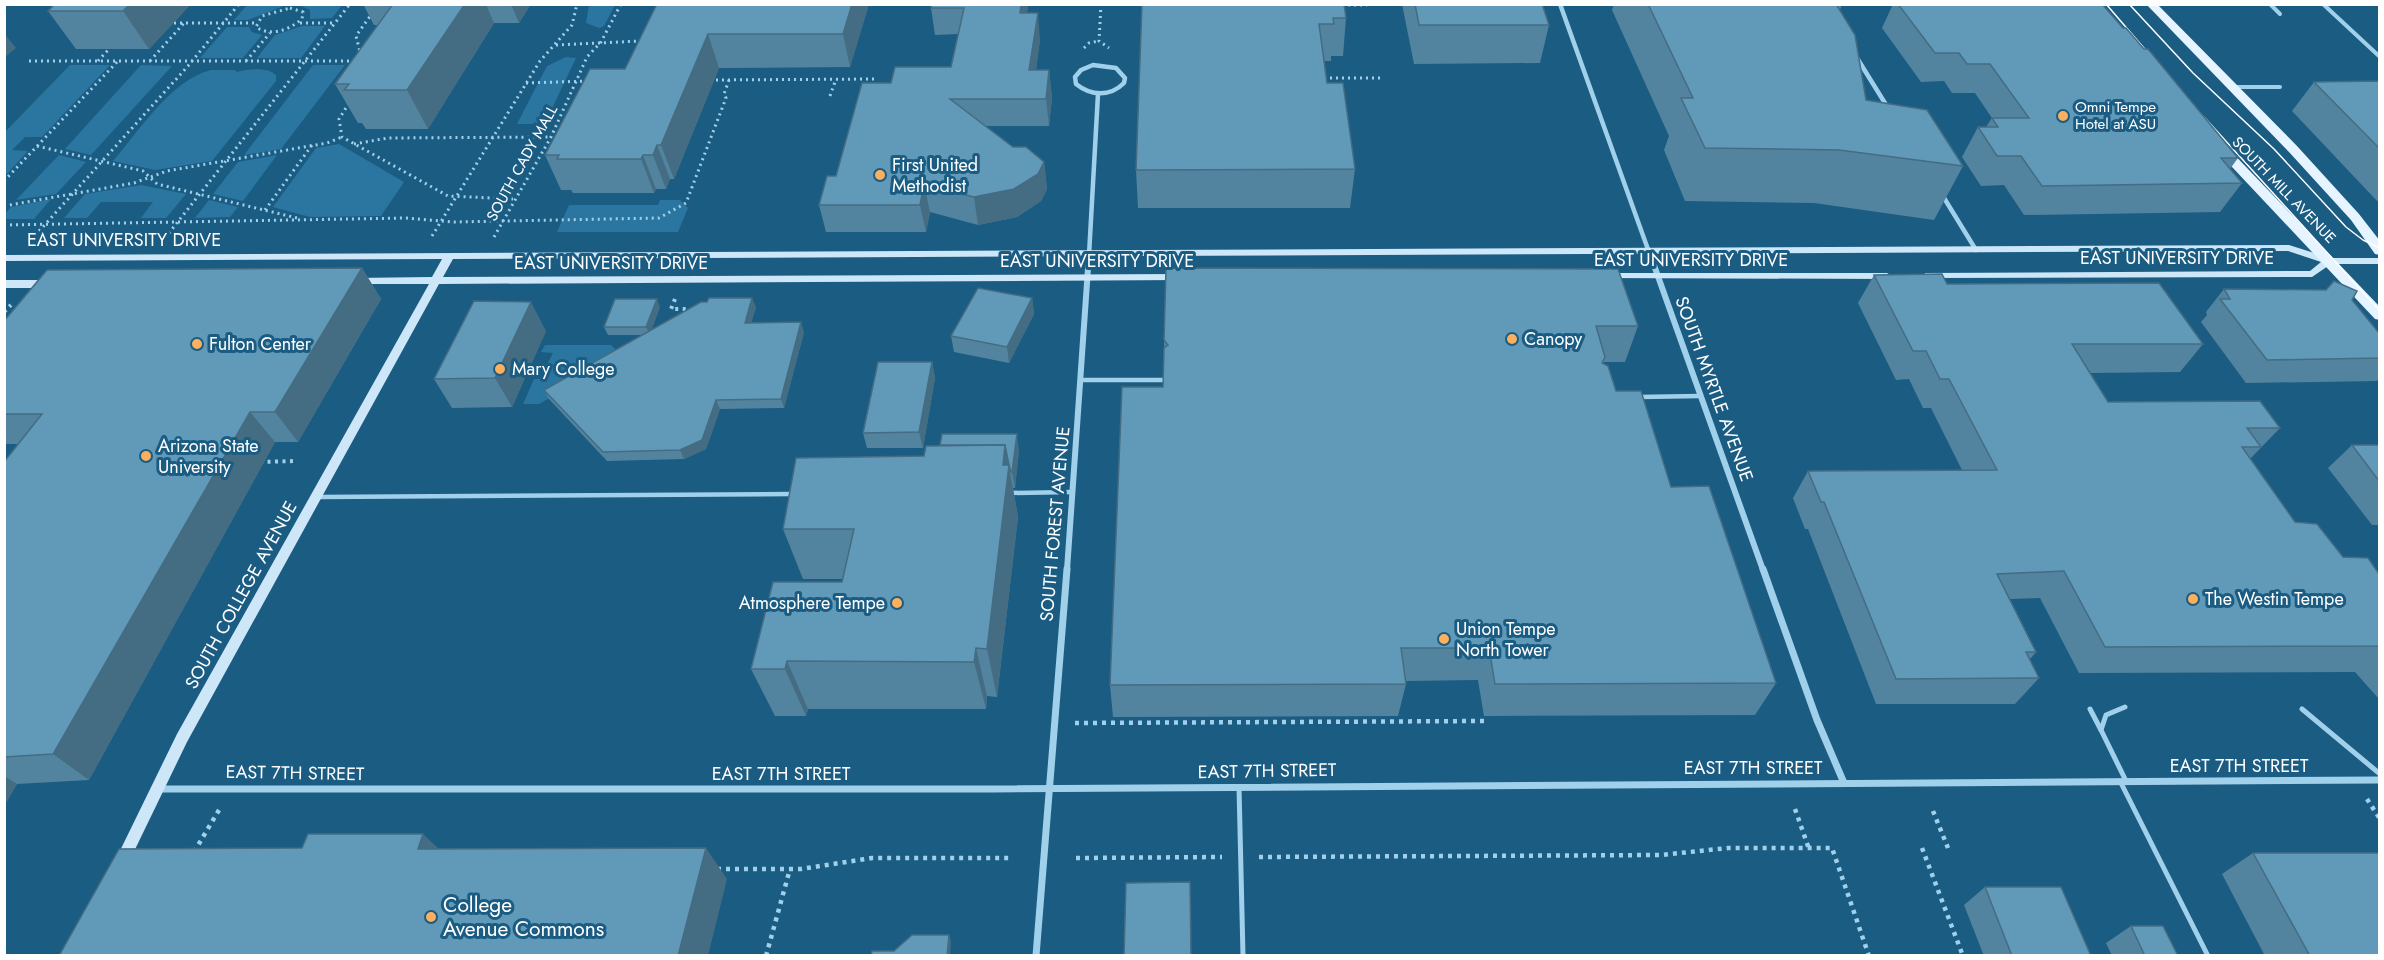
<svg xmlns="http://www.w3.org/2000/svg" width="2384" height="960" viewBox="0 0 2384 960" font-family="Jost,sans-serif">
<style>
.green{fill:#2a76a0}
.lines{fill:none;stroke-linecap:round;stroke-linejoin:round}
.path-far2{stroke:#a1d0eb;stroke-width:3;stroke-dasharray:2 4;stroke-linecap:butt}
.path-far1{stroke:#a1d0eb;stroke-width:4;stroke-dasharray:3 4.5;stroke-linecap:butt}
.path{stroke:#a1d0eb;stroke-width:4.5;stroke-dasharray:4 5;stroke-linecap:butt}
.lane-far2{stroke:#a1d0eb;stroke-width:4}
.lane-far1{stroke:#a1d0eb;stroke-width:4.5}
.lane{stroke:#a1d0eb;stroke-width:5}
.street-far2{stroke:#a1d0eb;stroke-width:4.5}
.street-far1{stroke:#a1d0eb;stroke-width:6}
.street{stroke:#a1d0eb;stroke-width:7}
.secondary{fill:#cde7f8;fill-rule:evenodd}
.primary{fill:#e5f4ff;fill-rule:evenodd}
.tram{stroke:#fff;stroke-width:1.5}
.wall{fill:#53849f}
.shaded-wall{fill:#446c82}
.building{fill:#619ab9;stroke:#446c82;stroke-width:1.5}
.poi-dot{fill:#fcb05e;stroke:#1b5c83;stroke-width:2}
.labels{text-anchor:middle;dominant-baseline:central;stroke-width:6;stroke-linejoin:round;paint-order:stroke}
.far-poi-label{font-size:15px;fill:#fff;stroke:#1b5c83;text-anchor:start}
.far-street-label{font-size:15px;fill:#fff;stroke:#1b5c83}
.poi-label{font-size:18px;fill:#fff;stroke:#1b5c83;text-anchor:start}
.street-label{font-size:18px;fill:#fff;stroke:#1b5c83}
.near-poi-label{font-size:21px;fill:#fff;stroke:#1b5c83;text-anchor:start}
</style>
<rect width="100%" height="100%" fill="#1b5c83"/>
<g class="green">
<path d="M 589,4 L 615,4 L 615,5 L 604,26 L 599,28 L 586,23 Z"/>
<path d="M 247,5 L 247,4 L 286,5 L 248,20 L 234,20 Z"/>
<path d="M 299,5 L 300,4 L 342,5 L 332,18 L 310,19 L 310,10 Z"/>
<path d="M 302,26 L 325,26 L 301,58 L 257,58 L 275,35 Z"/>
<path d="M 227,27 L 249,27 L 252,32 L 262,35 L 243,58 L 200,58 Z"/>
<path d="M 566,57 L 576,58 L 547,119 L 539,124 L 517,124 L 547,66 Z"/>
<path d="M 70,65 L 110,65 L 42,137 L 25,137 L 12,150 L 28,151 L 5,176 L 5,132 Z"/>
<path d="M 141,65 L 172,66 L 91,155 L 65,149 Z"/>
<path d="M 313,65 L 345,65 L 281,149 L 244,155 Z"/>
<path d="M 211,70 L 235,70 L 237,72 C 247,69 268,67 276,75 L 276,81 L 212,161 L 155,170 L 113,161 C 139,131 171,80 211,70 Z"/>
<path d="M 339,144 L 404,182 L 381,216 L 310,217 L 273,207 L 316,148 Z"/>
<path d="M 59,155 L 86,162 L 56,194 L 16,200 Z"/>
<path d="M 277,155 L 243,201 L 213,194 L 238,162 Z"/>
<path d="M 141,185 L 186,194 L 166,218 L 141,218 L 153,202 L 101,202 L 87,218 L 64,218 L 85,194 Z"/>
<path d="M 51,199 L 34,219 L 5,219 L 5,214 L 11,207 Z"/>
<path d="M 209,200 L 238,207 L 230,217 L 195,218 Z"/>
<path d="M 660,200 L 680,200 L 688,208 L 678,232 L 557,232 L 569,205 L 658,205 Z"/>
<path d="M 545,345 L 611,345 L 624,357 L 539,404 L 523,404 L 534,379 L 540,379 L 553,353 L 541,352 Z"/>
</g>
<g class="lines">
<g class="path-far2">
<path d="M 1101,4 L 1099,41 L 1109,48"/>
<path d="M 1342,5 L 1367,5"/>
<path d="M 290,8 L 303,12 L 302,19 C 289,30 271,37 256,27 L 262,16 Z"/>
<path d="M 174,23 L 255,23"/>
<path d="M 300,23 L 334,23"/>
<path d="M 556,45 L 641,41"/>
<path d="M 1084,48 L 1089,43 L 1099,41"/>
<path d="M 361,56 L 356,36 L 371,15"/>
<path d="M 29,61 L 356,61"/>
<path d="M 98,61 L 109,49"/>
<path d="M 150,61 L 184,23"/>
<path d="M 246,61 L 270,33"/>
<path d="M 1324,78 L 1380,78"/>
<path d="M 710,80 L 875,79"/>
<path d="M 526,83 L 589,81"/>
<path d="M 830,96 L 836,79"/>
<path d="M 349,103 L 339,119 L 342,137 L 448,196 L 513,199"/>
<path d="M 354,144 L 388,138 L 550,137"/>
<path d="M 37,146 L 143,171 L 157,184 L 297,218"/>
<path d="M 4,181 L 117,62"/>
<path d="M 4,206 L 134,183 L 167,171 L 327,143 L 342,137"/>
<path d="M 265,210 L 312,145"/>
<path d="M 4,225 L 406,218 L 454,222 L 659,218 L 686,203 L 726,98 L 724,94 L 729,80"/>
<path d="M 432,236 L 540,61 L 572,25 L 577,4"/>
<path d="M 494,237 L 551,137 L 587,57 L 601,42 L 621,4"/>
<path d="M 165,238 L 350,4"/>
<path d="M 31,240 L 188,66 L 239,4"/>
</g>
<g class="path-far1">
<path d="M 675,299 L 671,309 L 693,309"/>
<path d="M 4,312 L 11,305"/>
<path d="M 260,462 L 296,461"/>
</g>
<g class="path">
<path d="M 1075,723 L 1487,721"/>
<path d="M 2367,799 L 2380,819"/>
<path d="M 1795,809 L 1809,849"/>
<path d="M 1933,811 L 1948,848"/>
<path d="M 1922,848 L 1963,956"/>
<path d="M 194,852 L 219,810"/>
<path d="M 1259,857 L 1661,855 L 1728,848 L 1832,848 L 1869,956"/>
<path d="M 1076,858 L 1222,857"/>
<path d="M 717,869 L 801,869 L 872,858 L 1012,858"/>
<path d="M 766,956 L 790,869"/>
</g>
<g class="lane-far2">
<path d="M 2270,4 L 2280,14"/>
<path d="M 2323,4 L 2380,57"/>
<path d="M 2235,87 L 2280,87"/>
</g>
<g class="lane-far1">
<path d="M 1081,380 L 1164,380"/>
<path d="M 1639,397 L 1700,396"/>
<path d="M 1009,493 L 1072,492"/>
<path d="M 319,497 L 793,494"/>
</g>
<g class="lane">
<path d="M 2125,707 L 2106,715 L 2101,730 L 2126,781"/>
<path d="M 2090,709 L 2101,730"/>
<path d="M 2302,709 L 2380,774"/>
<path d="M 2120,781 L 2208,956"/>
<path d="M 1239,787 L 1243,956"/>
</g>
<g class="street-far2">
<path d="M 1560,4 L 1650,255"/>
<path d="M 1857,58 L 1888,108"/>
<path d="M 1093,65 L 1116,68 L 1125,78 L 1124,83 C 1110,97 1091,96 1076,84 L 1075,77 L 1081,70 Z"/>
<path d="M 1941,193 L 1976,250"/>
<path d="M 1089,255 L 1098,94"/>
</g>
<g class="street-far1">
<path d="M 1650,254 L 1763,570"/>
<path d="M 1067,570 L 1089,254"/>
</g>
<g class="street">
<path d="M 1763,569 L 1817,720 L 1844,783"/>
<path d="M 157,789 L 993,789 L 2380,780"/>
<path d="M 1036,956 L 1067,569"/>
</g>
<g class="secondary">
<path d="M 2289,245 L 2330,258 L 2380,258 L 2380,264 L 2331,264 L 2312,277 L 1929,278 L 1925,277 L 1924,275 L 1925,273 L 2310,271 L 2321,262 L 2288,251 L 453,259 L 443,277 L 1182,274 L 1187,277 L 1182,280 L 439,284 L 187,742 L 126,868 L 121,870 L 116,868 L 114,863 L 177,734 L 429,284 L 354,284 L 349,281 L 354,278 L 432,277 L 442,259 L 4,261 L 4,255 Z"/>
<path d="M 1605,273 L 1887,273 L 1892,276 L 1887,279 L 1601,278 L 1600,276 L 1601,274 Z"/>
<path d="M 4,280 L 51,280 L 56,284 L 51,288 L 4,288 Z"/>
</g>
<g class="primary">
<path d="M 2146,4 L 2157,4 L 2297,146 L 2359,214 L 2380,241 L 2380,255 L 2375,254 L 2351,220 L 2289,152 Z"/>
<path d="M 2221,144 L 2225,145 L 2380,307 L 2380,320 L 2375,319 L 2217,151 L 2215,148 Z"/>
</g>
<g class="tram">
<path d="M 2106,4 L 2155,61"/>
<path d="M 2129,4 L 2193,73 L 2274,149 L 2346,227 L 2363,240 L 2380,248"/>
<path d="M 2204,117 L 2380,311"/>
</g>
</g>
<g class="wall">
<path d="M 191,4 L 149,49 L 76,49 L 48,11 Z"/>
<path d="M 363,4 L 531,4 L 519,23 L 494,23 L 428,129 L 366,129 L 362,123 L 358,123 L 335,84 L 378,25 L 374,25 Z"/>
<path d="M 657,4 L 869,4 L 850,67 L 719,68 L 674,179 L 670,179 L 666,189 L 656,189 L 654,193 L 573,193 L 571,190 L 561,190 L 545,155 L 625,69 Z"/>
<path d="M 1028,4 L 1027,13 L 1040,40 L 1036,70 L 1049,70 L 1052,98 L 1049,126 L 985,126 L 1013,147 L 1044,162 L 1047,189 L 1041,201 L 1017,217 L 978,225 L 930,212 L 926,232 L 826,232 L 819,205 L 891,83 L 951,67 L 958,34 L 935,35 L 931,8 Z"/>
<path d="M 1142,4 L 1346,18 L 1343,56 L 1331,56 L 1331,61 L 1324,61 L 1327,83 L 1355,169 L 1350,208 L 1138,208 L 1136,170 Z"/>
<path d="M 1402,4 L 1542,4 L 1549,25 L 1540,63 L 1414,64 Z"/>
<path d="M 1614,4 L 1842,4 L 1840,10 L 1866,100 L 1963,166 L 1934,220 L 1814,203 L 1685,201 L 1664,150 L 1669,136 L 1612,10 Z"/>
<path d="M 1893,4 L 2102,4 L 2238,158 L 2230,169 L 2242,183 L 2220,212 L 2024,215 L 2004,185 L 1981,186 L 1962,157 L 1978,127 L 1986,127 L 1992,118 L 1975,93 L 1952,93 L 1944,81 L 1921,82 L 1882,28 Z"/>
<path d="M 2379,81 L 2379,203 L 2292,111 L 2314,82 Z"/>
<path d="M 362,268 L 381,299 L 298,442 L 275,442 L 89,780 L 17,784 L 4,806 L 4,462 L 19,444 L 4,444 L 4,321 Z"/>
<path d="M 1166,268 L 1638,326 L 1625,362 L 1604,362 L 1603,363 L 1616,391 L 1671,487 L 1776,683 L 1755,715 L 1484,716 L 1478,680 L 1405,681 L 1406,684 L 1398,716 L 1113,717 L 1110,685 L 1163,387 Z"/>
<path d="M 1874,275 L 1947,284 L 2203,344 L 2180,372 L 2090,373 L 2108,402 L 2280,428 L 2250,459 L 2295,522 L 2343,557 L 2379,574 L 2379,698 L 2378,698 L 2355,672 L 2079,673 L 2040,598 L 2010,599 L 2036,652 L 2030,659 L 2039,678 L 2015,704 L 1876,704 L 1808,529 L 1805,529 L 1793,498 L 1808,471 L 1962,470 L 1931,408 L 1923,408 L 1909,379 L 1896,380 L 1858,303 Z"/>
<path d="M 2224,289 L 2352,300 L 2379,333 L 2379,378 L 2377,381 L 2246,383 L 2201,322 L 2207,315 L 2206,312 Z"/>
<path d="M 1032,298 L 1034,314 L 1009,363 L 954,352 L 951,336 Z"/>
<path d="M 660,307 L 651,330 L 756,307 L 751,323 L 804,332 L 784,408 L 720,409 L 706,449 L 684,459 L 607,461 L 549,399 L 544,390 L 643,335 L 608,335 L 604,327 Z"/>
<path d="M 546,331 L 512,407 L 452,408 L 434,379 Z"/>
<path d="M 932,362 L 935,378 L 923,448 L 867,448 L 863,433 Z"/>
<path d="M 2352,445 L 2379,445 L 2379,525 L 2372,525 L 2328,468 Z"/>
<path d="M 1019,450 L 1015,488 L 1013,488 L 1018,517 L 997,697 L 987,696 L 986,709 L 808,709 L 806,716 L 775,716 L 751,669 L 842,582 L 842,579 L 803,579 L 783,529 L 924,456 Z"/>
<path d="M 2253,853 L 2379,956 L 2265,956 L 2222,874 Z"/>
<path d="M 1985,887 L 2091,956 L 1984,956 L 1964,905 Z"/>
<path d="M 2131,926 L 2178,956 L 2112,956 L 2106,943 Z"/>
</g>
<g class="shaded-wall">
<path d="M 130,4 L 191,4 L 149,49 L 123,11 Z"/>
<path d="M 465,4 L 486,4 L 494,23 L 428,129 L 407,90 Z"/>
<path d="M 511,4 L 531,4 L 519,23 Z"/>
<path d="M 852,4 L 869,4 L 850,67 L 843,34 Z"/>
<path d="M 1021,4 L 1028,4 L 1023,40 L 1020,13 Z"/>
<path d="M 1038,13 L 1040,40 L 1032,98 L 1029,70 Z"/>
<path d="M 4,33 L 16,48 L 4,58 Z"/>
<path d="M 708,34 L 719,68 L 674,179 L 661,145 Z"/>
<path d="M 1049,70 L 1052,98 L 1049,126 L 1046,99 Z"/>
<path d="M 657,145 L 670,179 L 666,189 L 653,155 Z"/>
<path d="M 643,155 L 656,189 L 654,193 L 641,159 Z"/>
<path d="M 1044,162 L 1047,189 L 1041,201 L 1017,217 L 978,225 L 974,197 Z"/>
<path d="M 924,185 L 930,212 L 926,232 L 920,205 Z"/>
<path d="M 362,268 L 381,299 L 298,442 L 275,412 Z"/>
<path d="M 752,298 L 756,307 L 748,332 L 745,323 Z"/>
<path d="M 1032,298 L 1034,314 L 1009,363 L 1007,347 Z"/>
<path d="M 657,299 L 660,307 L 650,335 L 646,327 Z"/>
<path d="M 531,302 L 546,331 L 512,407 L 495,378 Z"/>
<path d="M 801,322 L 804,332 L 784,408 L 781,399 Z"/>
<path d="M 932,362 L 935,378 L 923,448 L 919,432 Z"/>
<path d="M 716,400 L 720,409 L 706,449 L 684,459 L 680,450 Z"/>
<path d="M 250,412 L 275,442 L 89,780 L 53,754 Z"/>
<path d="M 1017,434 L 1019,450 L 1015,488 L 1012,472 Z"/>
<path d="M 1005,445 L 1018,517 L 997,697 L 987,649 Z"/>
<path d="M 976,648 L 987,696 L 986,709 L 974,662 Z"/>
<path d="M 787,661 L 808,709 L 806,716 L 785,669 Z"/>
<path d="M 4,776 L 17,784 L 4,806 Z"/>
<path d="M 423,834 L 456,865 L 418,849 Z"/>
<path d="M 706,848 L 727,879 L 708,956 L 678,956 Z"/>
<path d="M 949,935 L 951,941 L 950,956 L 947,956 Z"/>
</g>
<g class="building">
<path d="M 55,4 L 130,4 L 123,11 L 48,11 Z"/>
<path d="M 393,4 L 465,4 L 407,90 L 344,90 L 349,84 L 335,84 Z"/>
<path d="M 657,4 L 852,4 L 843,34 L 708,34 L 661,145 L 657,145 L 653,155 L 643,155 L 641,159 L 557,159 L 559,155 L 545,155 L 590,69 L 625,69 Z"/>
<path d="M 932,4 L 1021,4 L 1020,13 L 1038,13 L 1029,70 L 1049,70 L 1046,99 L 950,99 L 1013,147 L 1026,147 L 1044,162 L 1038,174 L 1014,189 L 974,197 L 924,185 L 920,205 L 819,205 L 827,176 L 836,176 L 862,83 L 891,83 L 895,67 L 951,67 L 964,8 L 931,8 Z"/>
<path d="M 1142,4 L 1344,4 L 1346,18 L 1333,18 L 1334,24 L 1319,24 L 1327,83 L 1343,83 L 1355,169 L 1136,170 Z"/>
<path d="M 1415,4 L 1542,4 L 1549,25 L 1419,25 Z"/>
<path d="M 1648,4 L 1836,4 L 1855,35 L 1866,100 L 1927,110 L 1963,166 L 1839,150 L 1705,148 L 1681,98 L 1693,98 Z"/>
<path d="M 1898,4 L 2102,4 L 2123,28 L 2126,28 L 2144,49 L 2148,49 L 2238,158 L 2221,158 L 2242,183 L 2042,186 L 2021,156 L 1997,156 L 1978,127 L 1998,127 L 1992,118 L 2029,118 L 1990,64 L 1967,64 L 1959,53 L 1935,53 Z"/>
<path d="M 2379,81 L 2379,148 L 2314,82 Z"/>
<path d="M 362,268 L 275,412 L 250,412 L 53,754 L 4,757 L 4,462 L 42,414 L 4,414 L 4,321 L 47,270 Z"/>
<path d="M 1166,268 L 1618,269 L 1638,326 L 1596,326 L 1605,357 L 1602,363 L 1608,366 L 1616,391 L 1641,391 L 1671,487 L 1709,486 L 1776,683 L 1495,684 L 1489,648 L 1401,648 L 1406,684 L 1110,685 L 1122,387 L 1163,387 L 1164,348 L 1168,345 L 1164,340 Z"/>
<path d="M 1942,274 L 1947,284 L 2159,283 L 2203,344 L 2072,344 L 2108,402 L 2260,401 L 2280,428 L 2247,428 L 2261,447 L 2242,447 L 2295,522 L 2317,524 L 2343,557 L 2368,558 L 2379,574 L 2379,646 L 2105,647 L 2064,571 L 1997,574 L 2036,652 L 2026,652 L 2039,678 L 1896,679 L 1824,502 L 1821,502 L 1808,471 L 1997,470 L 1949,379 L 1940,379 L 1926,351 L 1913,351 L 1874,275 Z"/>
<path d="M 2334,281 L 2357,291 L 2352,300 L 2379,333 L 2379,358 L 2267,360 L 2220,299 L 2230,299 L 2224,289 L 2326,290 Z"/>
<path d="M 978,288 L 1032,298 L 1007,347 L 951,336 Z"/>
<path d="M 709,298 L 752,298 L 745,323 L 801,322 L 781,399 L 716,400 L 702,440 L 680,450 L 603,452 L 544,390 L 701,302 L 707,302 Z"/>
<path d="M 615,299 L 657,299 L 646,327 L 604,327 Z"/>
<path d="M 474,301 L 531,302 L 495,378 L 434,379 Z"/>
<path d="M 878,362 L 932,362 L 919,432 L 863,433 Z"/>
<path d="M 942,434 L 1017,434 L 1012,472 L 1011,472 L 1009,465 L 1005,445 L 940,445 Z"/>
<path d="M 1005,445 L 1003,465 L 1009,465 L 987,649 L 976,648 L 974,662 L 787,661 L 785,669 L 751,669 L 773,582 L 842,582 L 854,529 L 783,529 L 796,458 L 924,456 L 926,446 Z"/>
<path d="M 2352,445 L 2379,445 L 2379,481 Z"/>
<path d="M 308,834 L 423,834 L 418,849 L 706,848 L 678,956 L 59,956 L 119,849 L 302,848 Z"/>
<path d="M 2253,853 L 2379,853 L 2379,956 L 2310,956 Z"/>
<path d="M 1190,882 L 1191,956 L 1124,956 L 1126,883 Z"/>
<path d="M 1985,887 L 2061,887 L 2091,956 L 2012,956 Z"/>
<path d="M 2131,926 L 2163,926 L 2178,956 L 2145,956 Z"/>
<path d="M 912,935 L 949,935 L 947,956 L 871,956 L 872,951 L 894,951 Z"/>
</g>
<g class="poi-dot">
<circle cx="2063" cy="116" r="6"/>
<circle cx="880" cy="175" r="6"/>
<circle cx="1512" cy="339" r="6"/>
<circle cx="197" cy="344" r="6"/>
<circle cx="500" cy="369" r="6"/>
<circle cx="146" cy="456" r="6"/>
<circle cx="2193" cy="599" r="6"/>
<circle cx="897" cy="603" r="6"/>
<circle cx="1444" cy="639" r="6"/>
<circle cx="431" cy="917" r="6"/>
</g>
<g class="labels">
<g class="far-poi-label">
<text x="2075" y="107">Omni Tempe<tspan x="2075" dy="17">Hotel at ASU</tspan></text>
</g>
<g class="far-street-label">
<text transform="translate(522 163) rotate(-61)">SOUTH CADY MALL</text>
<text transform="translate(2284 190) rotate(46)">SOUTH MILL AVENUE</text>
</g>
<g class="poi-label">
<text x="892" y="165">First United<tspan x="892" dy="21">Methodist</tspan></text>
<text x="1524" y="339">Canopy</text>
<text x="209" y="344">Fulton Center</text>
<text x="512" y="369">Mary College</text>
<text x="158" y="446">Arizona State<tspan x="158" dy="21">University</tspan></text>
<text x="2205" y="599">The Westin Tempe</text>
<text x="885" y="603" text-anchor="end">Atmosphere Tempe</text>
<text x="1456" y="629">Union Tempe<tspan x="1456" dy="21">North Tower</tspan></text>
</g>
<g class="street-label">
<text x="124" y="240">EAST UNIVERSITY DRIVE</text>
<text x="2177" y="258">EAST UNIVERSITY DRIVE</text>
<text x="1691" y="260">EAST UNIVERSITY DRIVE</text>
<text x="1097" y="261">EAST UNIVERSITY DRIVE</text>
<text x="611" y="263">EAST UNIVERSITY DRIVE</text>
<text transform="translate(1714 389) rotate(70)">SOUTH MYRTLE AVENUE</text>
<text transform="translate(1055 524) rotate(-85)">SOUTH FOREST AVENUE</text>
<text transform="translate(241 595) rotate(-61)">SOUTH COLLEGE AVENUE</text>
<text x="2239" y="766">EAST 7TH STREET</text>
<text x="1753" y="768">EAST 7TH STREET</text>
<text transform="translate(1267 771) rotate(-1)">EAST 7TH STREET</text>
<text transform="translate(295 773) rotate(1)">EAST 7TH STREET</text>
<text x="781" y="774">EAST 7TH STREET</text>
</g>
<g class="near-poi-label">
<text x="443" y="905">College<tspan x="443" dy="24">Avenue Commons</tspan></text>
</g>
</g>
<rect width="2384" height="960" fill="none" stroke="#ffffff" stroke-width="12"/>
</svg>
